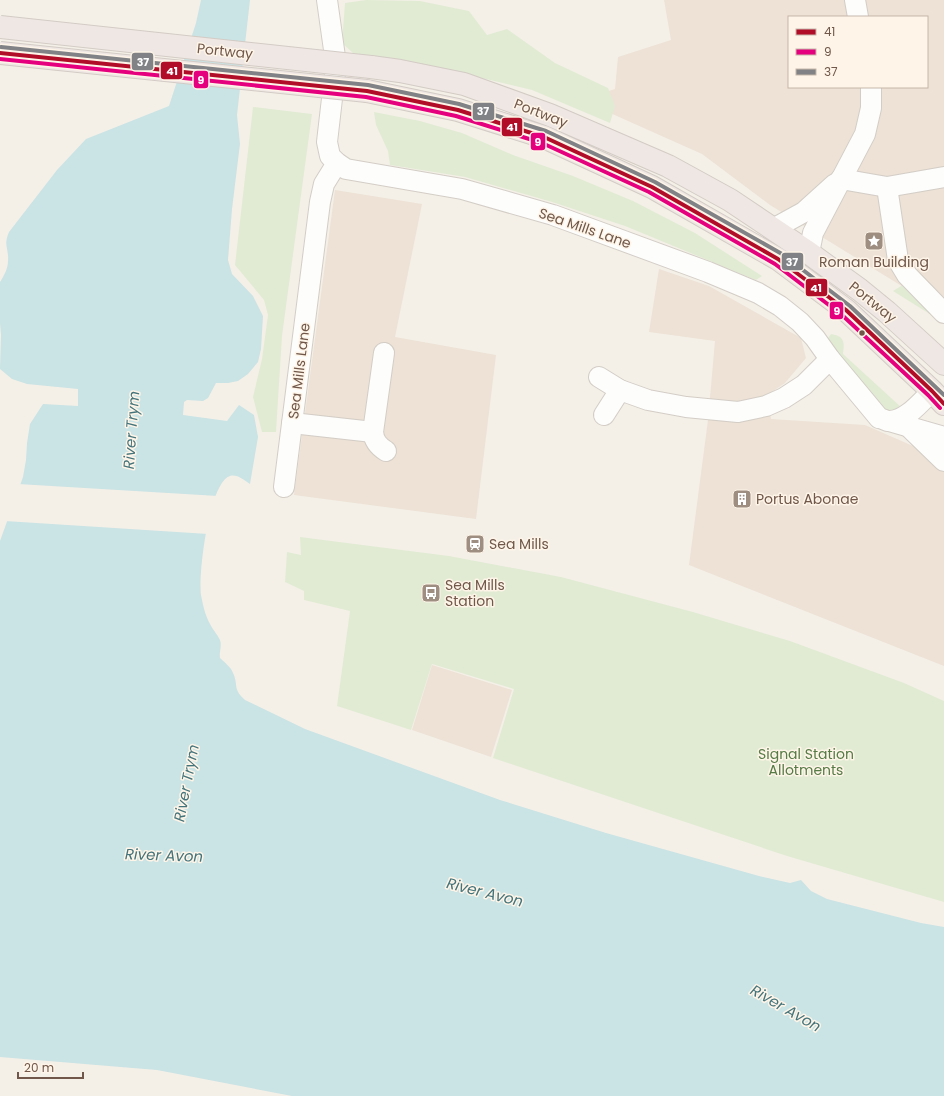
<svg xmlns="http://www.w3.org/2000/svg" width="944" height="1096" viewBox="0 0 944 1096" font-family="Poppins,sans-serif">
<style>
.residential{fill:#ede2d5;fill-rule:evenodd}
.green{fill:#e1ebd3}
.water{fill:#cae3e4}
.pier{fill:#f4f0e8}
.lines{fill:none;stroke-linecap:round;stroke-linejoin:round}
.street-casing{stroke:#d3cdc6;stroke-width:22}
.highway-casing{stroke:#d3cbc5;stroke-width:24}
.street{stroke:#fdfdfc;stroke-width:20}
.highway{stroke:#efe7e3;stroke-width:22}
.highway-bridge-casing{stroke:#d3cbc5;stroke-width:24;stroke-linecap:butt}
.highway-bridge{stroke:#efe7e3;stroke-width:22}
.bus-1-casing{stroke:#fef5e8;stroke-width:7}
.bus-2-casing{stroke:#fef5e8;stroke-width:7}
.bus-3-casing{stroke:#fef5e8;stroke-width:7}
.bus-1{stroke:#b10d28;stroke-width:4}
.bus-2{stroke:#e5007d;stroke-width:4}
.bus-3{stroke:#808285;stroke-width:4}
.bus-dot{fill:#70574a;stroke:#fef5e8;stroke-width:1.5}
.labels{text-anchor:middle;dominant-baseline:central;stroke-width:3;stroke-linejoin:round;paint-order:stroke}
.street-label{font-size:14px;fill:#70574a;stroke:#fef5e8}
.poi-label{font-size:14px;fill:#70574a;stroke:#fef5e8;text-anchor:start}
.park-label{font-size:14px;fill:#567b46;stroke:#fef5e8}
.water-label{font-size:15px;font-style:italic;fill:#43737b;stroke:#fef5e8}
.line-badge{stroke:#fef5e8;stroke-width:1.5}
.badge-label{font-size:11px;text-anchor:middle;font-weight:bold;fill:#fff}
</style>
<rect width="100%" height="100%" fill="#f4f0e8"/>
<g class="residential">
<path d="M 664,0 L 944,0 L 944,312 L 770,205 L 702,154 L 581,100 L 615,89 L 618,57 L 671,40 ZM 789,17 L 927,17 L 927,87 L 789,87 Z"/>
<path d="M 335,190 L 422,204 L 395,337 L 496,355 L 476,519 L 294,495 Z"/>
<path d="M 659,269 L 709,286 L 801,338 L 806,358 L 785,383 L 767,395 L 771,419 L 865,425 L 922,450 L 944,462 L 944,666 L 689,565 L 708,420 L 715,341 L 649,332 Z"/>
<path d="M 432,665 L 512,690 L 491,757 L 412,730 Z"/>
</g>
<g class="green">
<path d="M 366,0 L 420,1 L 469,11 L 487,35 L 507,29 L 555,63 L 608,88 L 615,106 L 610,123 L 532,90 L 448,70 L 385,62 L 353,53 L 342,43 L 345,3 Z"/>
<path d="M 253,107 L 312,114 L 282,336 L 276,432 L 262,432 L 253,397 L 262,359 L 268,315 L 264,300 L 235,265 Z"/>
<path d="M 374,112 L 420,121 L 462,133 L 513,155 L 573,176 L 633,201 L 695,233 L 762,276 L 756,280 L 625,226 L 552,202 L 465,177 L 390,165 L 388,151 L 376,125 Z"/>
<path d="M 906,283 L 944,323 L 893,291 Z"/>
<path d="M 831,334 C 844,336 845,342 843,354 L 902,408 L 893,412 L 887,411 L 873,402 L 828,338 Z"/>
<path d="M 300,537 L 449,556 L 561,577 L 693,612 L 790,641 L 904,683 L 944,701 L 944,902 L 787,856 L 493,758 L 514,689 L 432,664 L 411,730 L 337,706 L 350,611 L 304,600 L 304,591 L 285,582 L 287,552 L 301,555 Z"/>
</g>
<path class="water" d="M 201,0 L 250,0 L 237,115 L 240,144 L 232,209 L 228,260 L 232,274 L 253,296 L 263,316 L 261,349 L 258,362 L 248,374 L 238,381 L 228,383 L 216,383 L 208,398 L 203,401 L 187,400 L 184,402 L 183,415 L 227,421 L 239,405 L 254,415 L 258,437 L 250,484 C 244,480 237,474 230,476 C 209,482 198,575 201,595 C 203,605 205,615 210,624 C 213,630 217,634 220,640 C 222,646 219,652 220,658 C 225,663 231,667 233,673 C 239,686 232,688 245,700 L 305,729 L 500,800 L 606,833 L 759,876 L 790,883 L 801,880 L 811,891 L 827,899 L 921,923 L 944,927 L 944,1096 L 292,1096 L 157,1070 L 0,1057 L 0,541 L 23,477 L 26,460 L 27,443 L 30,424 L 43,404 L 78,406 L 78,389 L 27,384 L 12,379 L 0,369 L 1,335 L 0,323 L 0,282 C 4,276 8,268 8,261 C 9,248 3,246 9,232 L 57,170 L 86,139 L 169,106 L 196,23 Z"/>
<path class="pier" d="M 18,484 L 218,496 L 208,534 L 5,521 Z"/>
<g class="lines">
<g class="street-casing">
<g id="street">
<path d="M 327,0 L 336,64 L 327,142 L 330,156 L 337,163 L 346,169 L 462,189 L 553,215 L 708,272 L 758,293 L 780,306 L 800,322 L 815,338 L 830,359 L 879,418 C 882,418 886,421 888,421 C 905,422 921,402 932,391"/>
<path d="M 855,0 L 858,17"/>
<path d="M 841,179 L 887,187 L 944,177"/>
<path d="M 887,187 L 898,260 L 907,275 L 944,313"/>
<path d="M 773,229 L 804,212 L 835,184"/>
<path d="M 809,253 L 813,233 L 865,134 L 871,108 L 871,87"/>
<path d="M 384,353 L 373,432 C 374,441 378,446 386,451"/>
<path d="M 599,377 L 620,390 L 648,400 L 686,407 L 738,412 L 766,406 L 784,398 L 804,385 L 830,359"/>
<path d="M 604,415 L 620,390"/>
<path d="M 889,421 L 944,437"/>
<path d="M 292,423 L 373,432"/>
<path d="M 911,429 L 944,461"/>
<path d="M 284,487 L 320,202 L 324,184 L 337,163"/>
</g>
</g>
<g class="highway-casing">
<g id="highway">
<path d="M 371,67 L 400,71 L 464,84 L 550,115 L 668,166 L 730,200 L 809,253 L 860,290 L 887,312 L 944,364"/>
<path d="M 367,91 L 458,110 L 544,137 L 652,187 L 778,259 L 846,310 L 932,391 L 944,404"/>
</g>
</g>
<use href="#street" class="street"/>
<use href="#highway" class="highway"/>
<g class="highway-bridge-casing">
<g id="highway-bridge">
<path d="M 0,27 L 371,67"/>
<path d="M 0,53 L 367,91"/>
</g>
</g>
<use href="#highway-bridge" class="highway-bridge"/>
<g class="bus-1-casing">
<path id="bus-1" d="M 0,53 L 367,91 L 458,110 L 544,137 L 652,187 L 778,259 L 846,310 L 932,391 L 944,404"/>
</g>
<g class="bus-2-casing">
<path id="bus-2" d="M 0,59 L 366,97 L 456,116 L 542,143 L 649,192 L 775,264 L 842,315 L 928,395 L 940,408"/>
</g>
<g class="bus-3-casing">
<path id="bus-3" d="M 1,47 L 368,85 L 459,104 L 546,131 L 655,182 L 782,254 L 850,306 L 944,395"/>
</g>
<use href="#bus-1" class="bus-1"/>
<use href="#bus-2" class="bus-2"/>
<use href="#bus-3" class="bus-3"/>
</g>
<defs>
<g id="sight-square" transform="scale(1)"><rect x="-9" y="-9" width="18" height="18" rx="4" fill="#9e8d81" stroke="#fef5e8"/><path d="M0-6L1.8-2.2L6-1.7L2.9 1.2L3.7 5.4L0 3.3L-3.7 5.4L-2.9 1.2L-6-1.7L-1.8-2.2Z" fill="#fff"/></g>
<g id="building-square" transform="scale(1)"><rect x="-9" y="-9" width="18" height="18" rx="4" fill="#9e8d81" stroke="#fef5e8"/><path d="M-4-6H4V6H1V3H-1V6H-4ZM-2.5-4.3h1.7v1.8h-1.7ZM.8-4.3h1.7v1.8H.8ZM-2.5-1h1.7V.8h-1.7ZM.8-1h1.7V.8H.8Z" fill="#fff"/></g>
<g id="station-square" transform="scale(1)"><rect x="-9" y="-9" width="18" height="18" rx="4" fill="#9e8d81" stroke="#fef5e8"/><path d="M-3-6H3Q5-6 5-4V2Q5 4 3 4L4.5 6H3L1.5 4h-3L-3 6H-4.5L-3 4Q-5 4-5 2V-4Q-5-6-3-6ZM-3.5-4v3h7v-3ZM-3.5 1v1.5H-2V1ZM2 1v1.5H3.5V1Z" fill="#fff"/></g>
<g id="bus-square" transform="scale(1)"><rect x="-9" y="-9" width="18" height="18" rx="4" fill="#9e8d81" stroke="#fef5e8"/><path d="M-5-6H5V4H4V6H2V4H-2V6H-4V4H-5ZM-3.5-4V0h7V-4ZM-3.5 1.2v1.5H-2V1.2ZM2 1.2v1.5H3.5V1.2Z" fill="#fff"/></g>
</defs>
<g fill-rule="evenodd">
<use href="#sight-square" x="874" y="241"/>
<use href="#building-square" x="742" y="499"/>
<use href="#station-square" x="475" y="544"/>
<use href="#bus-square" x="431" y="593"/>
</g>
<circle class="bus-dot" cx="862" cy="333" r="3.5"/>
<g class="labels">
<g class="street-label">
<text transform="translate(225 51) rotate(6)">Portway</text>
<text transform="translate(541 113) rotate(21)">Portway</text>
<text transform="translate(585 228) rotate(19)">Sea Mills Lane</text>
<text transform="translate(873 302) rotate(39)">Portway</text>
<text transform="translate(299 371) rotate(-83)">Sea Mills Lane</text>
</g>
<g class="poi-label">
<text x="874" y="262" text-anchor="middle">Roman Building</text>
<text x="756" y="499">Portus Abonae</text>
<text x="489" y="544">Sea Mills</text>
<text x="445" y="585">Sea Mills<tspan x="445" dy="16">Station</tspan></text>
</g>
<g class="park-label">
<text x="806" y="754">Signal Station<tspan x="806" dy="16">Allotments</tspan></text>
</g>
<g class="water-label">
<text transform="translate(131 430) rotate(-86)">River Trym</text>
<text transform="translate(186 783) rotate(-79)">River Trym</text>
<text transform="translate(164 855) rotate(2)">River Avon</text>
<text transform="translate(485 892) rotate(14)">River Avon</text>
<text transform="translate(786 1008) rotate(30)">River Avon</text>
</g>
</g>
<g class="line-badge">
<rect x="131" y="52" width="23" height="19" rx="4" fill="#808285"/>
<rect x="160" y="61" width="23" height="19" rx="4" fill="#b10d28"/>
<rect x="193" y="70" width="16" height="19" rx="4" fill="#e5007d"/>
<rect x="472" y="102" width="23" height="19" rx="4" fill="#808285"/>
<rect x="501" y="117" width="22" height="20" rx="4" fill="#b10d28"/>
<rect x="530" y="132" width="16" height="19" rx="4" fill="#e5007d"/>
<rect x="781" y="252" width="23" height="19" rx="4" fill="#808285"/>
<rect x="805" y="278" width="23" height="19" rx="4" fill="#b10d28"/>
<rect x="829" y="301" width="15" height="19" rx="4" fill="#e5007d"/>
</g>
<g class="badge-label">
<text x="143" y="66">37</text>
<text x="172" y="75">41</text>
<text x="201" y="84">9</text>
<text x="483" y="115">37</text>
<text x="512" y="131">41</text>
<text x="538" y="146">9</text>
<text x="792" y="266">37</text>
<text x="816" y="292">41</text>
<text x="837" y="315">9</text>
</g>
<rect x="788" y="16" width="140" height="72" fill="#fef5e8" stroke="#c5b6a9"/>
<rect x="796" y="29" width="20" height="6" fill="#b10d28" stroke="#c5b6a9"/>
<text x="824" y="36" font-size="12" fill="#70574a">41</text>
<rect x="796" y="49" width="20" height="6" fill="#e5007d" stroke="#c5b6a9"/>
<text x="824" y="56" font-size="12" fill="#70574a">9</text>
<rect x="796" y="69" width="20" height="6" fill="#808285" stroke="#c5b6a9"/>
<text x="824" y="76" font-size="12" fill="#70574a">37</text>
<path d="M18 1072v6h65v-6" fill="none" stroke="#70574a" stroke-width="2"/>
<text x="24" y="1072" font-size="12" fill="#70574a" stroke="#fef5e8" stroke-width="3" paint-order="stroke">20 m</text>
</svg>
